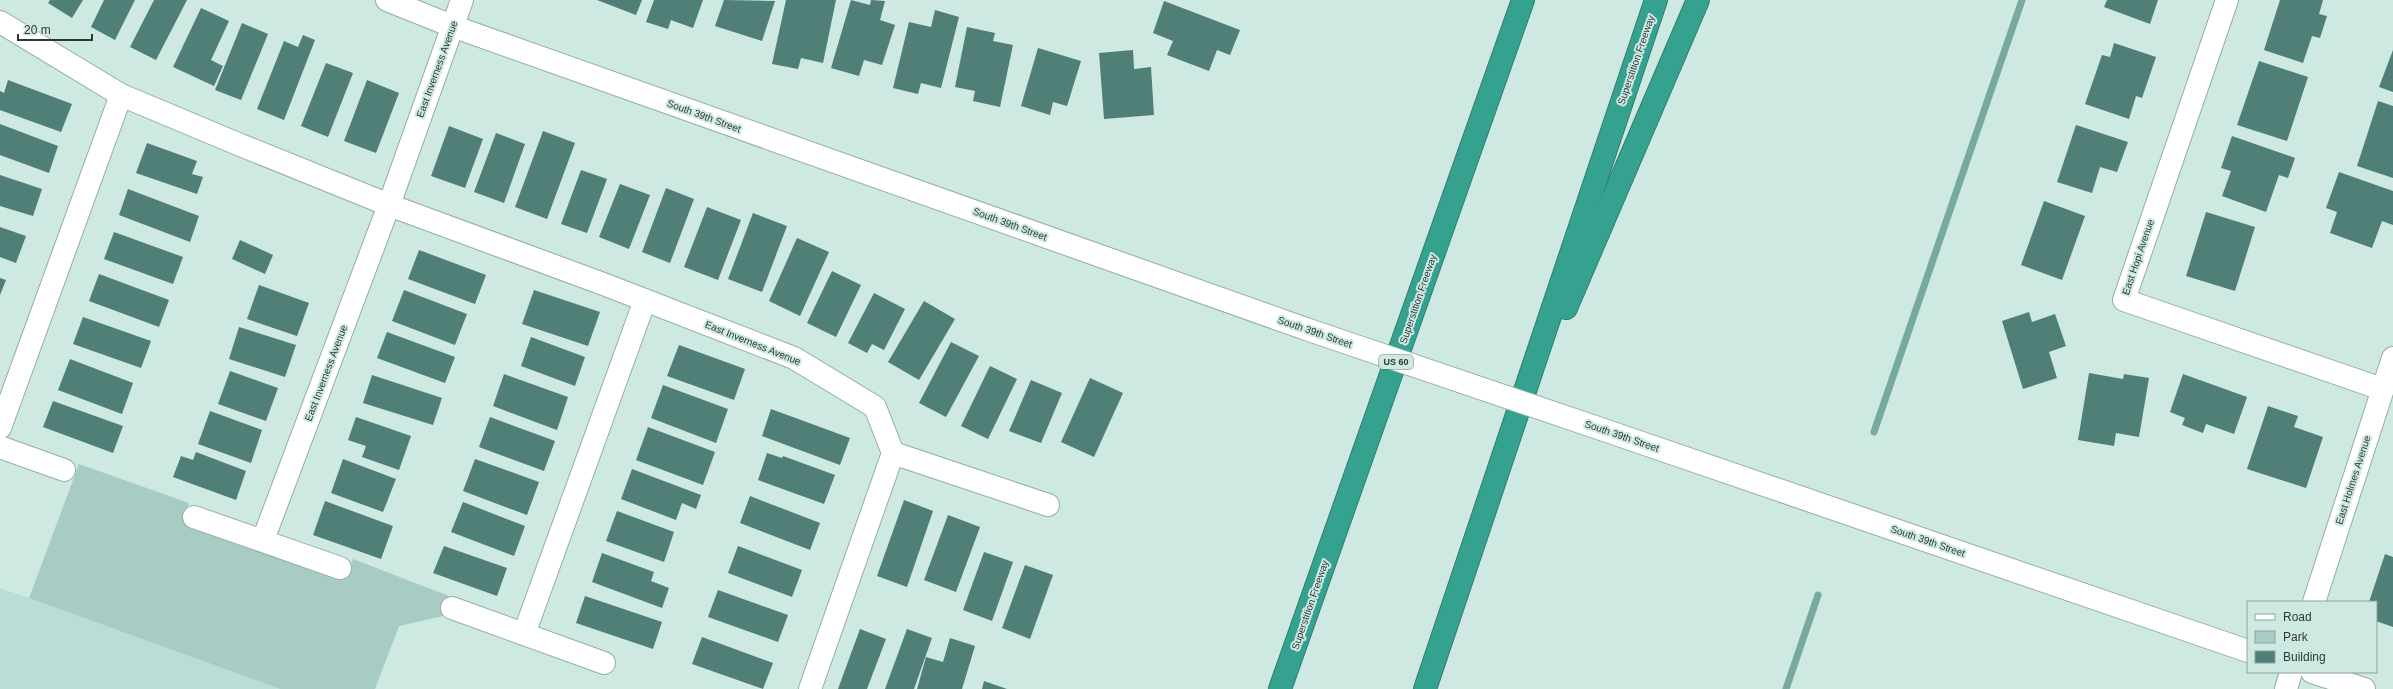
<svg xmlns="http://www.w3.org/2000/svg" width="2393" height="689" viewBox="0 0 2393 689" font-family="Helvetica,sans-serif">
<style>
.built{fill:#baded6}
.green{fill:#a8ccc4}
.lines{fill:none;stroke-linecap:round;stroke-linejoin:round}
.stream{stroke:#78a99f;stroke-width:7}
.building{fill:#4f7f76}
.minor-casing{stroke:#93ada7;stroke-width:24}
.highway-casing{stroke:#337d70;stroke-width:24}
.minor{stroke:#fff;stroke-width:22}
.highway{stroke:#35a290;stroke-width:22}
.minor-bridge-casing{stroke:#93ada7;stroke-width:24;stroke-linecap:butt}
.minor-bridge{stroke:#fff;stroke-width:22}
.labels{text-anchor:middle;dominant-baseline:central;stroke-width:4;stroke-linejoin:round;paint-order:stroke}
.shield{fill:#cee8e2;stroke:#5e6d6a;stroke-width:1}
.shield-label{font-size:9px;font-weight:bold;fill:#2e3836}
.street-label{font-size:10px;fill:#2e3836;stroke:#cee8e2}
</style>
<rect width="100%" height="100%" fill="#cee8e2"/>
<path class="built" d="M 0,588 L 29,598 L 280,689 L 0,689 Z"/>
<path class="green" d="M 79,464 L 189,503 L 184,522 L 344,579 L 353,559 L 449,596 L 443,616 L 399,626 L 375,689 L 280,689 L 29,598 Z"/>
<g class="lines">
<g class="stream">
<path d="M 1874,432 L 2022,0"/>
<path d="M 1786,689 L 1818,595"/>
</g>
</g>
<g class="building">
<path d="M 50,0 L 83,0 L 72,18 L 48,3 Z"/>
<path d="M 104,0 L 135,0 L 115,40 L 91,27 Z"/>
<path d="M 154,0 L 187,0 L 156,60 L 130,47 Z"/>
<path d="M 597,0 L 642,0 L 636,15 Z"/>
<path d="M 654,0 L 703,0 L 693,28 L 671,20 L 668,29 L 646,22 Z"/>
<path d="M 724,0 L 775,1 L 762,41 L 715,26 Z"/>
<path d="M 786,0 L 836,0 L 823,63 L 801,58 L 798,69 L 772,64 Z"/>
<path d="M 851,0 L 870,5 L 871,0 L 885,1 L 880,20 L 895,25 L 882,65 L 864,60 L 859,76 L 831,68 Z"/>
<path d="M 2107,0 L 2158,0 L 2150,24 L 2104,7 Z"/>
<path d="M 2280,0 L 2323,0 L 2319,14 L 2327,16 L 2320,38 L 2312,36 L 2303,63 L 2264,50 Z"/>
<path d="M 1164,1 L 1240,30 L 1230,55 L 1217,50 L 1209,71 L 1167,55 L 1173,41 L 1153,33 Z"/>
<path d="M 201,8 L 229,21 L 211,60 L 223,66 L 214,86 L 173,67 Z"/>
<path d="M 935,10 L 959,17 L 941,88 L 921,83 L 918,94 L 893,88 L 909,22 L 931,27 Z"/>
<path d="M 242,23 L 268,34 L 241,100 L 215,90 Z"/>
<path d="M 967,27 L 995,33 L 993,41 L 1013,45 L 1000,107 L 973,101 L 975,91 L 955,87 Z"/>
<path d="M 303,35 L 315,40 L 284,120 L 257,109 L 284,41 L 298,47 Z"/>
<path d="M 2114,43 L 2156,57 L 2142,98 L 2136,96 L 2129,119 L 2085,104 L 2102,55 L 2110,57 Z"/>
<path d="M 1038,48 L 1081,61 L 1067,106 L 1053,102 L 1050,115 L 1021,106 Z"/>
<path d="M 1133,50 L 1134,69 L 1151,67 L 1154,115 L 1104,119 L 1099,53 Z"/>
<path d="M 2393,50 L 2393,92 L 2379,87 Z"/>
<path d="M 2259,61 L 2308,77 L 2287,141 L 2237,125 Z"/>
<path d="M 326,63 L 353,73 L 328,137 L 301,126 Z"/>
<path d="M 8,80 L 72,104 L 61,132 L 0,110 L 0,91 L 4,93 Z"/>
<path d="M 367,80 L 399,93 L 376,153 L 344,141 Z"/>
<path d="M 2378,101 L 2393,106 L 2393,178 L 2357,166 Z"/>
<path d="M 0,124 L 58,146 L 49,173 L 0,155 Z"/>
<path d="M 2076,125 L 2128,142 L 2117,172 L 2100,167 L 2092,193 L 2057,182 Z"/>
<path d="M 449,126 L 483,139 L 465,188 L 431,176 Z"/>
<path d="M 543,131 L 575,143 L 547,219 L 515,207 Z"/>
<path d="M 496,133 L 525,144 L 504,203 L 474,192 Z"/>
<path d="M 2232,136 L 2295,158 L 2288,178 L 2279,175 L 2266,212 L 2222,196 L 2231,171 L 2221,168 Z"/>
<path d="M 147,143 L 197,161 L 192,174 L 203,177 L 197,194 L 136,173 Z"/>
<path d="M 581,170 L 607,179 L 587,233 L 561,224 Z"/>
<path d="M 2339,172 L 2393,191 L 2393,225 L 2382,221 L 2372,248 L 2330,233 L 2337,212 L 2326,208 Z"/>
<path d="M 0,175 L 42,189 L 33,216 L 0,206 Z"/>
<path d="M 620,184 L 650,195 L 629,249 L 599,237 Z"/>
<path d="M 666,188 L 694,199 L 670,263 L 642,252 Z"/>
<path d="M 128,189 L 199,216 L 190,242 L 119,215 Z"/>
<path d="M 2044,201 L 2085,216 L 2062,280 L 2021,265 Z"/>
<path d="M 707,207 L 741,220 L 718,280 L 684,267 Z"/>
<path d="M 2206,212 L 2255,227 L 2235,291 L 2186,276 Z"/>
<path d="M 753,213 L 787,226 L 762,292 L 728,279 Z"/>
<path d="M 0,227 L 26,236 L 16,263 L 0,257 Z"/>
<path d="M 114,232 L 183,257 L 173,284 L 104,259 Z"/>
<path d="M 797,238 L 829,252 L 800,316 L 769,301 Z"/>
<path d="M 240,240 L 273,255 L 265,274 L 232,259 Z"/>
<path d="M 419,250 L 486,275 L 475,304 L 408,279 Z"/>
<path d="M 832,271 L 861,285 L 836,337 L 807,323 Z"/>
<path d="M 99,274 L 169,300 L 159,327 L 89,301 Z"/>
<path d="M 0,278 L 6,280 L 0,295 Z"/>
<path d="M 259,285 L 309,303 L 297,336 L 247,319 Z"/>
<path d="M 404,290 L 467,314 L 455,345 L 392,321 Z"/>
<path d="M 534,290 L 600,312 L 588,346 L 522,324 Z"/>
<path d="M 874,293 L 905,309 L 884,350 L 872,344 L 867,353 L 848,343 Z"/>
<path d="M 924,301 L 955,319 L 919,380 L 888,362 Z"/>
<path d="M 2029,312 L 2032,322 L 2055,314 L 2066,346 L 2049,352 L 2057,378 L 2023,389 L 2002,321 Z"/>
<path d="M 83,317 L 151,341 L 141,368 L 73,344 Z"/>
<path d="M 239,327 L 296,345 L 285,377 L 229,359 Z"/>
<path d="M 387,332 L 455,357 L 445,383 L 377,358 Z"/>
<path d="M 531,337 L 585,357 L 575,386 L 521,366 Z"/>
<path d="M 951,342 L 979,356 L 946,417 L 919,403 Z"/>
<path d="M 679,345 L 745,369 L 734,400 L 667,376 Z"/>
<path d="M 70,359 L 133,383 L 122,414 L 58,390 Z"/>
<path d="M 990,366 L 1017,379 L 988,439 L 961,426 Z"/>
<path d="M 230,371 L 278,388 L 266,421 L 218,404 Z"/>
<path d="M 2089,373 L 2123,379 L 2124,374 L 2149,378 L 2139,437 L 2116,433 L 2114,446 L 2078,440 Z"/>
<path d="M 504,374 L 568,397 L 557,430 L 493,406 Z"/>
<path d="M 2183,374 L 2247,397 L 2234,434 L 2206,424 L 2203,433 L 2182,425 L 2185,418 L 2170,412 Z"/>
<path d="M 372,375 L 442,398 L 433,425 L 363,403 Z"/>
<path d="M 1090,378 L 1123,393 L 1094,457 L 1061,442 Z"/>
<path d="M 1031,380 L 1062,393 L 1041,443 L 1009,431 Z"/>
<path d="M 663,385 L 728,409 L 716,443 L 651,418 Z"/>
<path d="M 53,401 L 123,426 L 113,453 L 43,427 Z"/>
<path d="M 2268,406 L 2298,416 L 2294,427 L 2323,437 L 2306,488 L 2247,469 Z"/>
<path d="M 771,409 L 850,438 L 840,465 L 762,436 Z"/>
<path d="M 210,411 L 262,430 L 251,463 L 198,444 Z"/>
<path d="M 356,417 L 411,436 L 399,470 L 362,457 L 366,446 L 348,440 Z"/>
<path d="M 490,417 L 555,441 L 544,471 L 479,447 Z"/>
<path d="M 648,427 L 715,452 L 703,485 L 636,460 Z"/>
<path d="M 196,452 L 246,471 L 236,500 L 173,477 L 181,456 L 193,460 Z"/>
<path d="M 767,453 L 782,458 L 783,456 L 835,475 L 824,504 L 758,480 Z"/>
<path d="M 343,459 L 396,479 L 383,512 L 331,493 Z"/>
<path d="M 475,459 L 539,482 L 527,515 L 463,491 Z"/>
<path d="M 632,469 L 701,495 L 696,509 L 682,503 L 676,520 L 621,499 Z"/>
<path d="M 750,496 L 820,523 L 810,550 L 740,523 Z"/>
<path d="M 904,500 L 933,511 L 907,587 L 877,576 Z"/>
<path d="M 325,501 L 393,526 L 381,559 L 313,535 Z"/>
<path d="M 463,502 L 525,526 L 514,556 L 451,532 Z"/>
<path d="M 617,511 L 674,532 L 664,562 L 606,541 Z"/>
<path d="M 948,515 L 980,527 L 956,592 L 924,580 Z"/>
<path d="M 444,546 L 507,568 L 497,596 L 433,573 Z"/>
<path d="M 738,546 L 802,570 L 792,597 L 728,573 Z"/>
<path d="M 984,552 L 1013,562 L 992,621 L 963,610 Z"/>
<path d="M 602,553 L 654,572 L 651,581 L 669,588 L 662,608 L 592,582 Z"/>
<path d="M 2385,554 L 2393,557 L 2393,627 L 2376,621 L 2376,602 L 2369,602 Z"/>
<path d="M 1025,565 L 1053,575 L 1030,639 L 1002,628 Z"/>
<path d="M 718,590 L 788,615 L 778,642 L 708,617 Z"/>
<path d="M 585,596 L 662,622 L 653,649 L 576,623 Z"/>
<path d="M 860,629 L 886,639 L 867,689 L 838,689 Z"/>
<path d="M 907,629 L 932,638 L 914,689 L 885,689 Z"/>
<path d="M 702,637 L 773,663 L 763,689 L 692,664 Z"/>
<path d="M 950,638 L 975,646 L 962,689 L 917,689 L 926,657 L 943,662 Z"/>
<path d="M 984,681 L 1007,689 L 982,689 Z"/>
</g>
<g class="lines">
<g class="minor-casing">
<g id="minor">
<path d="M 387,0 L 452,26 L 1306,329"/>
<path d="M 2227,0 L 2124,300 L 2382,389"/>
<path d="M 0,22 L 121,95 L 238,144 L 389,205 L 606,285 L 794,358 L 875,407 L 893,453 L 810,689"/>
<path d="M 0,428 L 121,95"/>
<path d="M 1604,430 L 2248,651"/>
<path d="M 0,447 L 64,470"/>
<path d="M 893,453 L 1048,505"/>
<path d="M 194,517 L 340,568"/>
<path d="M 263,540 L 389,205 L 462,0"/>
<path d="M 2314,602 L 2393,358"/>
<path d="M 452,608 L 604,663"/>
<path d="M 524,634 L 645,300"/>
<path d="M 2312,672 L 2364,689"/>
<path d="M 2286,689 L 2291,672"/>
</g>
</g>
<g class="highway-casing">
<g id="highway">
<path d="M 1566,308 L 1698,0"/>
<path d="M 1280,689 L 1523,0"/>
<path d="M 1425,689 L 1656,0"/>
</g>
</g>
<use href="#minor" class="minor"/>
<use href="#highway" class="highway"/>
<g class="minor-bridge-casing">
<path id="minor-bridge" d="M 1306,329 L 1604,430"/>
</g>
<use href="#minor-bridge" class="minor-bridge"/>
</g>
<g class="labels">
<rect class="shield" x="1379" y="355" width="34" height="14" rx="3"/>
<g class="shield-label">
<text x="1396" y="362">US 60</text>
</g>
<g class="street-label">
<text transform="translate(1636 60) rotate(-71)">Superstition Freeway</text>
<text transform="translate(437 69) rotate(-70)">East Inverness Avenue</text>
<text transform="translate(704 116) rotate(20)">South 39th Street</text>
<text transform="translate(1010 224) rotate(20)">South 39th Street</text>
<text transform="translate(2138 257) rotate(-71)">East Hopi Avenue</text>
<text transform="translate(1418 299) rotate(-71)">Superstition Freeway</text>
<text transform="translate(1315 332) rotate(19)">South 39th Street</text>
<text transform="translate(753 343) rotate(22)">East Inverness Avenue</text>
<text transform="translate(326 373) rotate(-69)">East Inverness Avenue</text>
<text transform="translate(1622 436) rotate(19)">South 39th Street</text>
<text transform="translate(2353 480) rotate(-72)">East Holmes Avenue</text>
<text transform="translate(1928 541) rotate(19)">South 39th Street</text>
<text transform="translate(1310 605) rotate(-71)">Superstition Freeway</text>
</g>
</g>
<rect x="2247" y="601" width="130" height="72" fill="#cee8e2" stroke="#8ea29d"/>
<rect x="2255" y="614" width="20" height="6" fill="#ffffff" stroke="#8ea29d"/>
<text x="2283" y="621" font-size="12" fill="#2e3836">Road</text>
<rect x="2255" y="631" width="20" height="12" fill="#a8ccc4" stroke="#8ea29d"/>
<text x="2283" y="641" font-size="12" fill="#2e3836">Park</text>
<rect x="2255" y="651" width="20" height="12" fill="#4f7f76" stroke="#8ea29d"/>
<text x="2283" y="661" font-size="12" fill="#2e3836">Building</text>
<path d="M18 34v6h74v-6" fill="none" stroke="#2e3836" stroke-width="2"/>
<text x="24" y="34" font-size="12" fill="#2e3836" stroke="#cee8e2" stroke-width="3" paint-order="stroke">20 m</text>
</svg>
